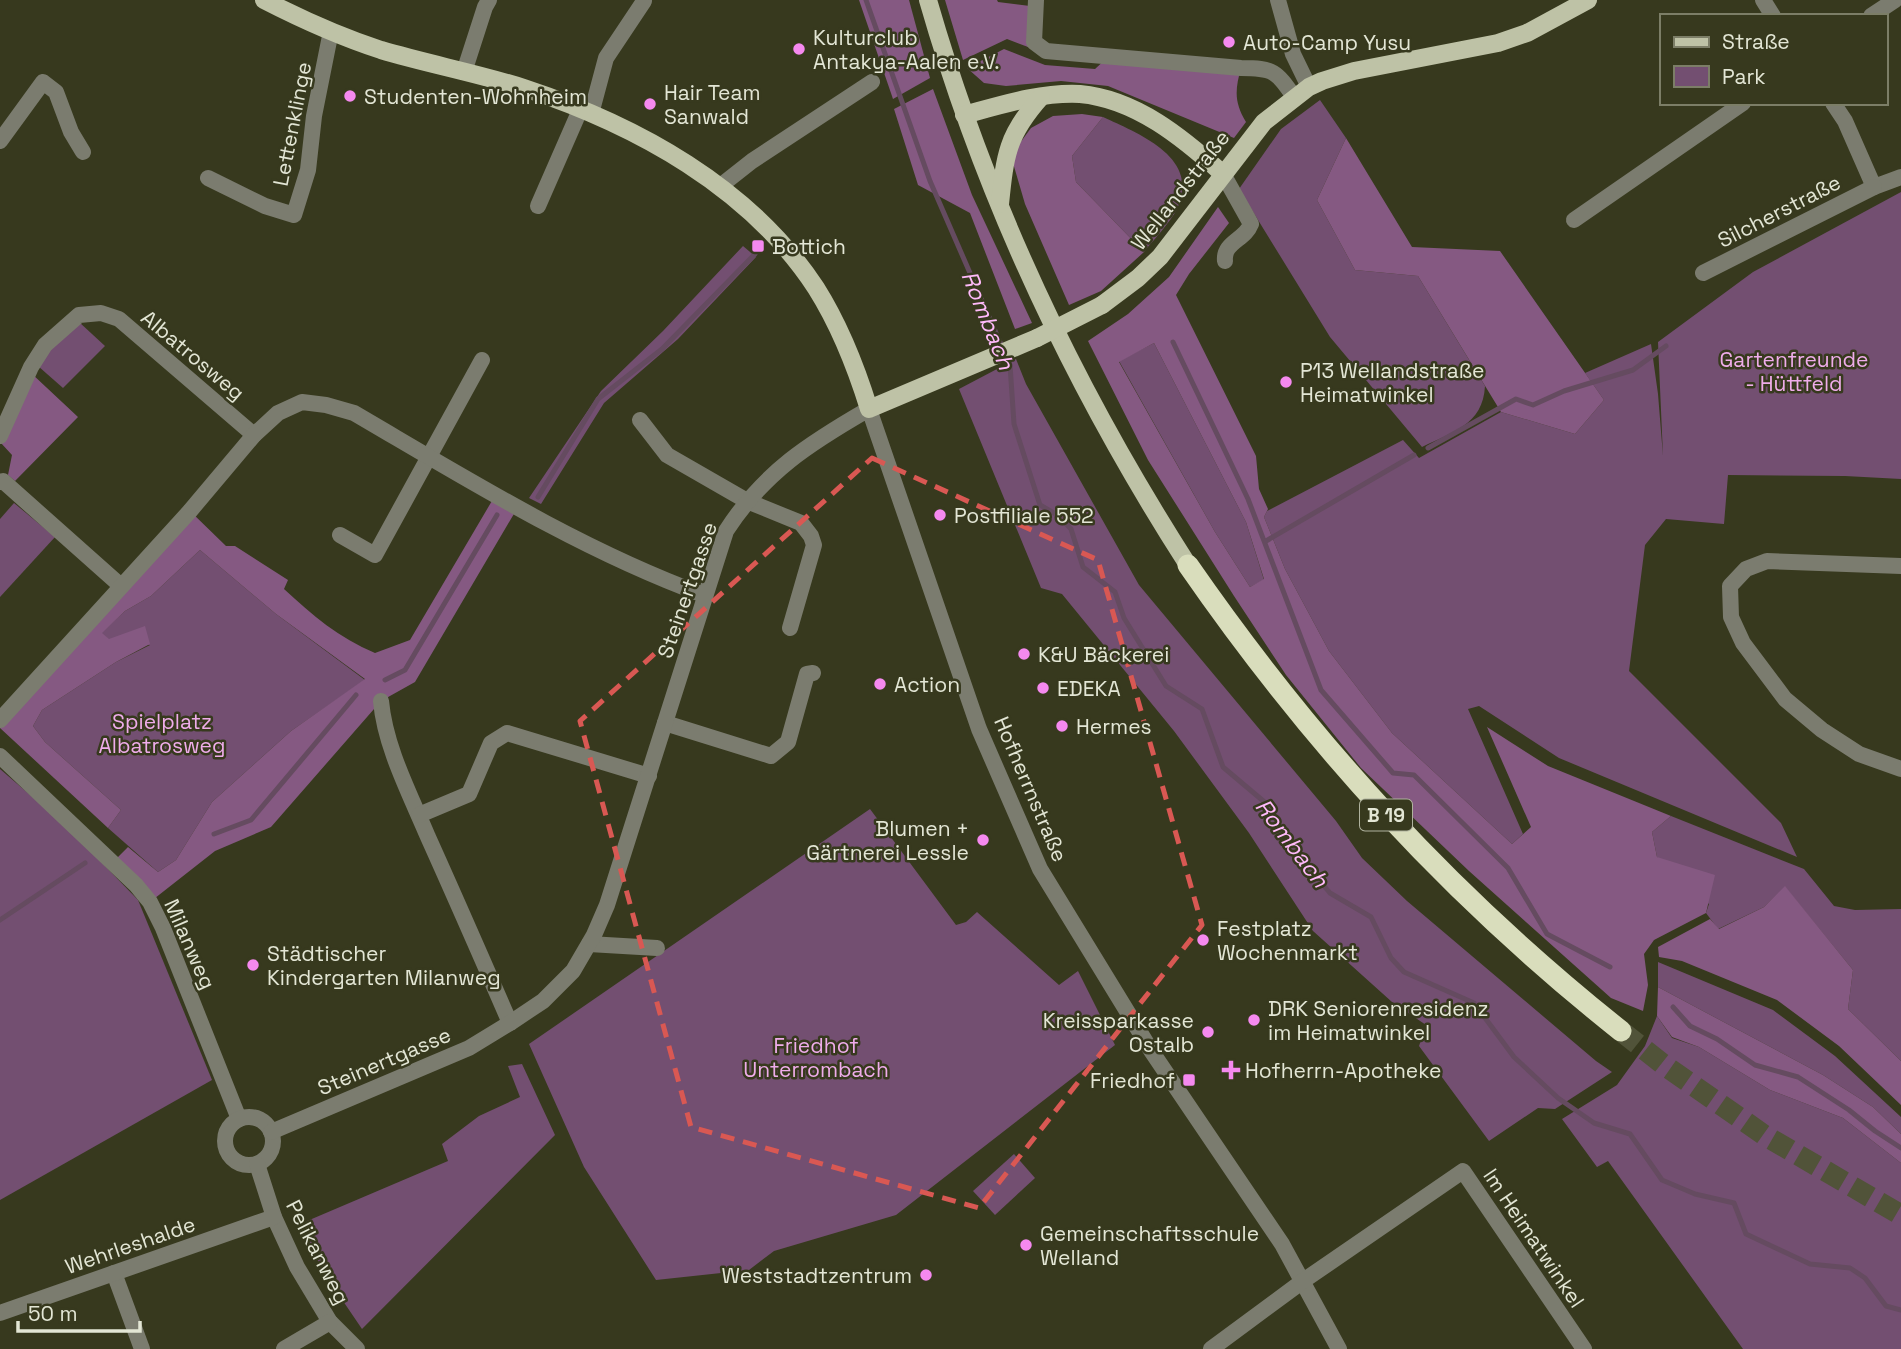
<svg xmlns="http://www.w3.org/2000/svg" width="1901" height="1349" viewBox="0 0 1901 1349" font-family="'Space Grotesk',sans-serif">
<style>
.green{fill:#734f71}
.forest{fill:#855982;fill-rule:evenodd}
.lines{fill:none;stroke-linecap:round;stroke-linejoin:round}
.stream{stroke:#654b60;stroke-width:5}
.highway-tunnel{stroke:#515339;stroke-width:21;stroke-dasharray:21 10;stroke-linecap:butt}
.minor{stroke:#7b7c6f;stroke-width:16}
.major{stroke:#bec2a6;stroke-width:18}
.highway{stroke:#d9ddbc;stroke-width:21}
.major-bridge{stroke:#bec2a6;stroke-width:18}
.marked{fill:none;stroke:#d95853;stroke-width:5;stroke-dasharray:14 9;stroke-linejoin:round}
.poi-dot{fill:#f589ef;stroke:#37391e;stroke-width:2.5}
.labels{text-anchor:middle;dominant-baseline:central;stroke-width:5;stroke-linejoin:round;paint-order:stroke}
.shield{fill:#37391e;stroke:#afb29e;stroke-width:2}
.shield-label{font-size:19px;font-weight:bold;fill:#e3e6d5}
.poi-label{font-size:21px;fill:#e3e6d5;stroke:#37391e;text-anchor:start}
.street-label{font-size:21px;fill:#e3e6d5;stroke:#37391e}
.park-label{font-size:21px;fill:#efacea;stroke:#37391e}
.water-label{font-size:23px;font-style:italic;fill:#ffbafa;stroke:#37391e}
</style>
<rect width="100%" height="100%" fill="#37391e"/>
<g class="green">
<path d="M 1320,100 L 1346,138 L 1317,200 L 1355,270 L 1418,276 L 1485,386 C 1483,425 1452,432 1422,447 L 1330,337 L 1239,189 L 1281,129 Z"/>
<path d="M 1103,117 C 1137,133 1198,156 1179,204 C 1174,219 1154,239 1144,252 L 1076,182 L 1072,156 Z"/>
<path d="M 1901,192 L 1901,479 L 1845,476 L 1728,475 L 1724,524 L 1666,519 L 1645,545 L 1629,671 L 1781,823 L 1797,857 L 1559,758 L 1479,706 L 1468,709 L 1523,834 L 1512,844 L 1392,733 L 1329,651 L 1285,569 L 1264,517 L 1267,511 L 1403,440 L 1419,458 L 1501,412 L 1575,434 L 1604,400 L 1585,373 L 1651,344 L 1658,394 L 1663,456 L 1658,342 L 1753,272 Z"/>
<path d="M 743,246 L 756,257 L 678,339 L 604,403 L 541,504 L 529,498 L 601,391 L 663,331 Z"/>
<path d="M 79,322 L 105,346 L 63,388 L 38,366 L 47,351 Z"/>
<path d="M 1154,343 L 1246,522 L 1264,580 L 1250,587 L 1215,532 L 1119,361 Z"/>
<path d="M 1016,359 L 1026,384 L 1139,585 L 1336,821 L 1362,858 L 1407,901 L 1596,1061 L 1612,1072 L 1555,1109 L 1538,1108 L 1489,1141 L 1419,1046 L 1426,1025 L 1392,1002 L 1313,931 L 1249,833 L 1174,731 L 1062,594 L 1041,588 L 959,389 Z"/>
<path d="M 14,503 L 55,537 L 0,597 L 0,519 Z"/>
<path d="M 200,550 L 276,614 L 365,680 L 291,731 L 212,802 L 176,860 L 158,872 L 108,828 L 121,810 L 45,742 L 33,726 L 42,710 L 116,662 L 150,645 L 108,639 L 101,633 L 125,611 L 151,596 Z"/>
<path d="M 0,769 L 65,825 L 138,900 L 212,1080 L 0,1200 Z"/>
<path d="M 870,809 L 956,925 L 966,922 L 977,912 L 1059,985 L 1078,971 L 1115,1045 L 896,1215 L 774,1251 L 749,1270 L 656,1280 L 584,1167 L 529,1044 Z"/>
<path d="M 1671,816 L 1804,869 L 1834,906 L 1855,910 L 1901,909 L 1901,1061 L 1848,1009 L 1853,970 L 1785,887 L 1764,907 L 1718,929 L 1706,913 L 1709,904 L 1657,857 L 1652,832 Z"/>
<path d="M 1658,962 L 1773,1010 L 1835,1056 L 1901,1117 L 1901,1134 L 1873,1107 L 1823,1075 L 1658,987 Z"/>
<path d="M 1657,1016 L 1672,1038 L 1699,1047 L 1770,1090 L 1843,1118 L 1901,1163 L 1901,1349 L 1743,1349 L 1608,1161 L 1597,1167 L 1562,1119 L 1617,1085 L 1645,1046 Z"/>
<path d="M 522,1064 L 555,1135 L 362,1329 L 324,1273 L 300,1224 L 448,1161 L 442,1144 L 479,1116 L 520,1097 L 508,1066 Z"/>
<path d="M 1014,1154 L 1035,1178 L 995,1215 L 973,1191 Z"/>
</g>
<g class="forest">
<path d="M 859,0 L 909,0 L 930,78 L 893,99 Z"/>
<path d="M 945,0 L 997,0 L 998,2 L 1030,6 L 1028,47 L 1007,39 L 963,60 Z"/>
<path d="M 1004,49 L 1045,65 L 1095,69 L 1108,57 L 1241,68 C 1235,90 1234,102 1246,122 L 1234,138 L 1108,86 L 1061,81 L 1006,86 L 984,83 L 967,68 Z"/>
<path d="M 933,89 L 972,195 L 1032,323 L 1015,329 L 970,213 L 918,185 L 894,109 Z"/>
<path d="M 1082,114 L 1103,117 L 1072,156 L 1076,182 L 1144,252 L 1101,291 L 1069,305 L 1025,204 L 1013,163 L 1017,147 L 1031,128 L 1053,116 Z"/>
<path d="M 1346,138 L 1412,247 L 1500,251 L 1604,400 L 1575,434 L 1501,412 L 1418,276 L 1355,270 L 1317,200 Z"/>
<path d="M 1218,207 L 1229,223 L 1189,274 L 1176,295 L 1256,456 L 1259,489 L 1268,509 L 1264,517 L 1285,569 L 1329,651 L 1392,733 L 1512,844 L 1531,827 L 1487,727 L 1548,766 L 1671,816 L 1652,832 L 1657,857 L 1715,875 L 1706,913 L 1654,940 L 1644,954 L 1648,985 L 1643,1011 L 1611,998 L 1469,871 L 1361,768 L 1286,675 L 1234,596 L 1148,460 L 1088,341 L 1128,314 L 1169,277 ZM 1154,343 L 1246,522 L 1264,579 L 1250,587 L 1215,532 L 1119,362 Z"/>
<path d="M 31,373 L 78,417 L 15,481 L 8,475 L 12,455 L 1,443 Z"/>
<path d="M 496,494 L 518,507 L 415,682 L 381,701 L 271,827 L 215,851 L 150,902 L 113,862 L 128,847 L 158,872 L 176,860 L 212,802 L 291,731 L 365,679 L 276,614 L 200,550 L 151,596 L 125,611 L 102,633 L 109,639 L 145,626 L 150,644 L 116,662 L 42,710 L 33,726 L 45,742 L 121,810 L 108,828 L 0,728 L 190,511 L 226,546 L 235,546 L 288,580 L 284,589 C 312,615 339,638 375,653 L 410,640 Z"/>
<path d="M 1785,886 L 1853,970 L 1848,1009 L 1901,1061 L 1901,1105 L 1839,1046 L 1777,1000 L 1682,961 L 1659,957 L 1658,947 L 1710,919 L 1719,929 L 1764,907 Z"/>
<path d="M 1658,987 L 1823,1075 L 1873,1107 L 1901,1134 L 1901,1163 L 1843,1118 L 1770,1090 L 1699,1047 L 1672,1037 L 1657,1016 Z"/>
</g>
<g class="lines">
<g class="stream">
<path d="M 866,0 L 930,181 L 1010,365 L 1014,424 L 1040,505 L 1059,516 L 1071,529 L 1083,567 L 1115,592 L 1124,618 L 1166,686 L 1202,709 L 1223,767 L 1268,805 L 1290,846 L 1330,893 L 1371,917 L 1391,958 L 1404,972 L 1474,1003 L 1514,1057 L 1558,1098 L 1594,1123 L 1630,1134 L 1662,1180 L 1695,1194 L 1734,1203 L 1746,1234 L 1810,1264 L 1850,1268 L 1865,1278 L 1886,1306 L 1901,1310"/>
<path d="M 1173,342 L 1248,499 L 1321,690 L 1393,773 L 1414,775 L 1508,868 L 1547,934 L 1610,967"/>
<path d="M 1428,448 L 1516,399 L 1533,405 L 1564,391 L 1633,370 L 1666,346"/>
<path d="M 538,497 L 598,399 L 662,349 L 755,254"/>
<path d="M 1266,541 L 1414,455"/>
<path d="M 385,680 L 405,670 L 497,515"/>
<path d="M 214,834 L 251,820 L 356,695"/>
<path d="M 0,920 L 85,863"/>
<path d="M 1673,1007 L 1690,1026 L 1717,1039 L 1755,1065 L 1798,1077 L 1849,1110 L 1875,1131 L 1901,1148"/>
</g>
<path class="highway-tunnel" d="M 1621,1031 L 1664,1065 L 1764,1135 L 1901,1215"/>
<g class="minor">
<path d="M 1036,0 L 1034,42 L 1046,51 L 1241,68 C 1274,68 1276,71 1295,98"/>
<path d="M 1278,0 L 1293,54 L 1309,87"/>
<path d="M 1763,0 L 1773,16"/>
<path d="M 1871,16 L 1895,0"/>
<path d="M 464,72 L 485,7 L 489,0"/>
<path d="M 1833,103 L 1845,121 L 1874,187 L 1901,177"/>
<path d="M 591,114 L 606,58 L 644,1"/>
<path d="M 0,141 L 43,82 L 56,92 L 71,132 L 83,152"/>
<path d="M 1223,174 L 1251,224 C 1245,240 1223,242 1225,261"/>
<path d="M 208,178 L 265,206 L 294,215 L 308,170 L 314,116 L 331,31"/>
<path d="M 719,187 L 752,161 L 872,82"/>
<path d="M 538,206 L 580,110"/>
<path d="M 1574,220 L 1743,103"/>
<path d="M 1703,273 L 1874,187"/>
<path d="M 640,420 L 667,455 L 747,501 L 801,523 L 811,536 L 814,545 L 790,628"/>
<path d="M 0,436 L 31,367 L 45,345 L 79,315 L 101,313 L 119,319 L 254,435"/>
<path d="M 0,482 L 3,481 L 121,586"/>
<path d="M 340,535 L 375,555 L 482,360"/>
<path d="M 1901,566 L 1767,561 L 1746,569 L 1730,586 L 1731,617 L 1743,643 L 1785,699 L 1822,730 L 1859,754 L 1901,769"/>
<path d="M 381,701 C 385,747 410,794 428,837 C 456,899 483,961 510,1023"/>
<path d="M 0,720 L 190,511 L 254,435 L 278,413 L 302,402 L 326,405 L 354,413 C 467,479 581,550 704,595"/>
<path d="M 665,723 L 771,756 L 788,742 L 807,674 L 813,673"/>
<path d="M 0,756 L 136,885 L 150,902 L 163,928 L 239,1119"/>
<path d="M 419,815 L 469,794 L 491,743 L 507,733 L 649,776"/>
<path d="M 589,944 L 657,948"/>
<circle cx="249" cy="1141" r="24"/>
<path d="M 271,1132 L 469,1048 L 510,1023 L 543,1001 L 573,971 L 594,935 L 607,905 L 726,531 C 764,472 810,443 869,409 L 979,729 L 1040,869 L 1152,1052 L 1282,1244 L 1339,1349"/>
<path d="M 257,1164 L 274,1217 L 297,1267 L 330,1322 L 357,1349"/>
<path d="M 114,1273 L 142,1349"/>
<path d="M 0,1313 L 274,1217"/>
<path d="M 284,1349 L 330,1322"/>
<path d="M 1211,1349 L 1303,1281 L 1463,1171 L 1584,1349"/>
</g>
<g class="major">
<path d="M 264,0 C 301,19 341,37 381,50 C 428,64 477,73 524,88 C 636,125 750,187 816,288 C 840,326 856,367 869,409 L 1037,338"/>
<path d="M 928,0 C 986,202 1075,389 1188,565"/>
<path d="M 964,115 C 1001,105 1041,92 1080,94 C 1136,99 1183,138 1223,174"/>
<path d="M 1000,204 C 1005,155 1007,135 1041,97"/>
<path d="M 1102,305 L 1138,278 L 1160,257 L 1264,122 L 1309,87 L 1322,81 L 1354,71 L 1498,43 L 1527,33 L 1588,0"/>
</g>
<path class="highway" d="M 1188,565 C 1312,744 1450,895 1621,1031"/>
<path class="major-bridge" d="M 1037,338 L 1102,305"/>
</g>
<path class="marked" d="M 872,458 L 1098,560 L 1202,925 L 979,1208 L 691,1127 L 580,721 Z"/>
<g class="poi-dot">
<circle cx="1229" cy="42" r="7"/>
<circle cx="799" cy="49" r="7"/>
<circle cx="350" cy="96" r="7"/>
<circle cx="650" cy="104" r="7"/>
<rect x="751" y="239" width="14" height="14" rx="3.5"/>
<circle cx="1286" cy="382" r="7"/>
<circle cx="940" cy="515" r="7"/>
<circle cx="1024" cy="654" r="7"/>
<circle cx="880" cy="684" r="7"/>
<circle cx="1043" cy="688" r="7"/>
<circle cx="1062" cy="726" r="7"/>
<circle cx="983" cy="840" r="7"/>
<circle cx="1203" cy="940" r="7"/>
<circle cx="253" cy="965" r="7"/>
<circle cx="1254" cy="1020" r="7"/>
<circle cx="1208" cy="1032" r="7"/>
<path d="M1227.5 1059.5h7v7h7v7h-7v7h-7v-7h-7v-7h7z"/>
<rect x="1182" y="1073" width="14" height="14" rx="3.5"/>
<circle cx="1026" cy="1245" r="7"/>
<circle cx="926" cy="1275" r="7"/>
</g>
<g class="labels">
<rect class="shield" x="1360" y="799.5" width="52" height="31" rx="5"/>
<g class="shield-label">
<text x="1386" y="815">B 19</text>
</g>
<g class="poi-label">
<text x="813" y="37">Kulturclub<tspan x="813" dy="24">Antakya-Aalen e.V.</tspan></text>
<text x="1243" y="42">Auto-Camp Yusu</text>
<text x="664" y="92">Hair Team<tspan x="664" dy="24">Sanwald</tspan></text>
<text x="364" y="96">Studenten-Wohnheim</text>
<text x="772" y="246">Bottich</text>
<text x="1300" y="370">P13 Wellandstraße<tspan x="1300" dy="24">Heimatwinkel</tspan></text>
<text x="954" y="515">Postfiliale 552</text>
<text x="1038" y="654">K&amp;U Bäckerei</text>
<text x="894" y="684">Action</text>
<text x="1057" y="688">EDEKA</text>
<text x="1076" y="726">Hermes</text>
<text x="969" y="828" text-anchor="end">Blumen +<tspan x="969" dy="24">Gärtnerei Lessle</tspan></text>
<text x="1217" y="928">Festplatz<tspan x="1217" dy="24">Wochenmarkt</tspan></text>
<text x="267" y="953">Städtischer<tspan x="267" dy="24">Kindergarten Milanweg</tspan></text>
<text x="1268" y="1008">DRK Seniorenresidenz<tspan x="1268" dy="24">im Heimatwinkel</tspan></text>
<text x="1194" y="1020" text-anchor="end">Kreissparkasse<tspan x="1194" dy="24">Ostalb</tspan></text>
<text x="1245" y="1070">Hofherrn-Apotheke</text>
<text x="1175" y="1080" text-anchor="end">Friedhof</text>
<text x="1040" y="1233">Gemeinschaftsschule<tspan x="1040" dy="24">Welland</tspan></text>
<text x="912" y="1275" text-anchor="end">Weststadtzentrum</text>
</g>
<g class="street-label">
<text transform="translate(292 124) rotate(-79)">Lettenklinge</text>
<text transform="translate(1180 190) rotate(-52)">Wellandstraße</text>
<text transform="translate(1779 211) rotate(-27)">Silcherstraße</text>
<text transform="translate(193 355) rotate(40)">Albatrosweg</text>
<text transform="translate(687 590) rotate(-71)">Steinertgasse</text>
<text transform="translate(1031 789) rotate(67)">Hofherrnstraße</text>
<text transform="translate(190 944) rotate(66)">Milanweg</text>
<text transform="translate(384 1061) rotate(-23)">Steinertgasse</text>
<text transform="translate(1534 1238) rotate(56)">Im Heimatwinkel</text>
<text transform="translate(130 1245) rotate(-19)">Wehrleshalde</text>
<text transform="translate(318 1252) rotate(63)">Pelikanweg</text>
</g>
<g class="park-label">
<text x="1794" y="359">Gartenfreunde<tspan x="1794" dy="24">- Hüttfeld</tspan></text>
<text x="162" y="721">Spielplatz<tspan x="162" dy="24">Albatrosweg</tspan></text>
<text x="816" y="1045">Friedhof<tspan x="816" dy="24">Unterrombach</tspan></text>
</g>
<g class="water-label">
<text transform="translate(988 320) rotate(68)">Rombach</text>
<text transform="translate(1292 843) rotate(53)">Rombach</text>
</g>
</g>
<rect x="1660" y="14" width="228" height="91" fill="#37391e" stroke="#7c7e67" stroke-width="2"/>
<rect x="1674" y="37" width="35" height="10" fill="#bec2a6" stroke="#7c7e67" stroke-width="2"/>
<text x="1722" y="49" font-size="21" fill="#e3e6d5">Straße</text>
<rect x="1674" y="66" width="35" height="21" fill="#734f71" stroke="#7c7e67" stroke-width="2"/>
<text x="1722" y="84" font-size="21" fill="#e3e6d5">Park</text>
<path d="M18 1321v10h122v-10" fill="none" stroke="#e3e6d5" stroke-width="3.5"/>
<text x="28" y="1321" font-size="21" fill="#e3e6d5" stroke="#37391e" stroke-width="5" paint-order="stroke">50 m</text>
</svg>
